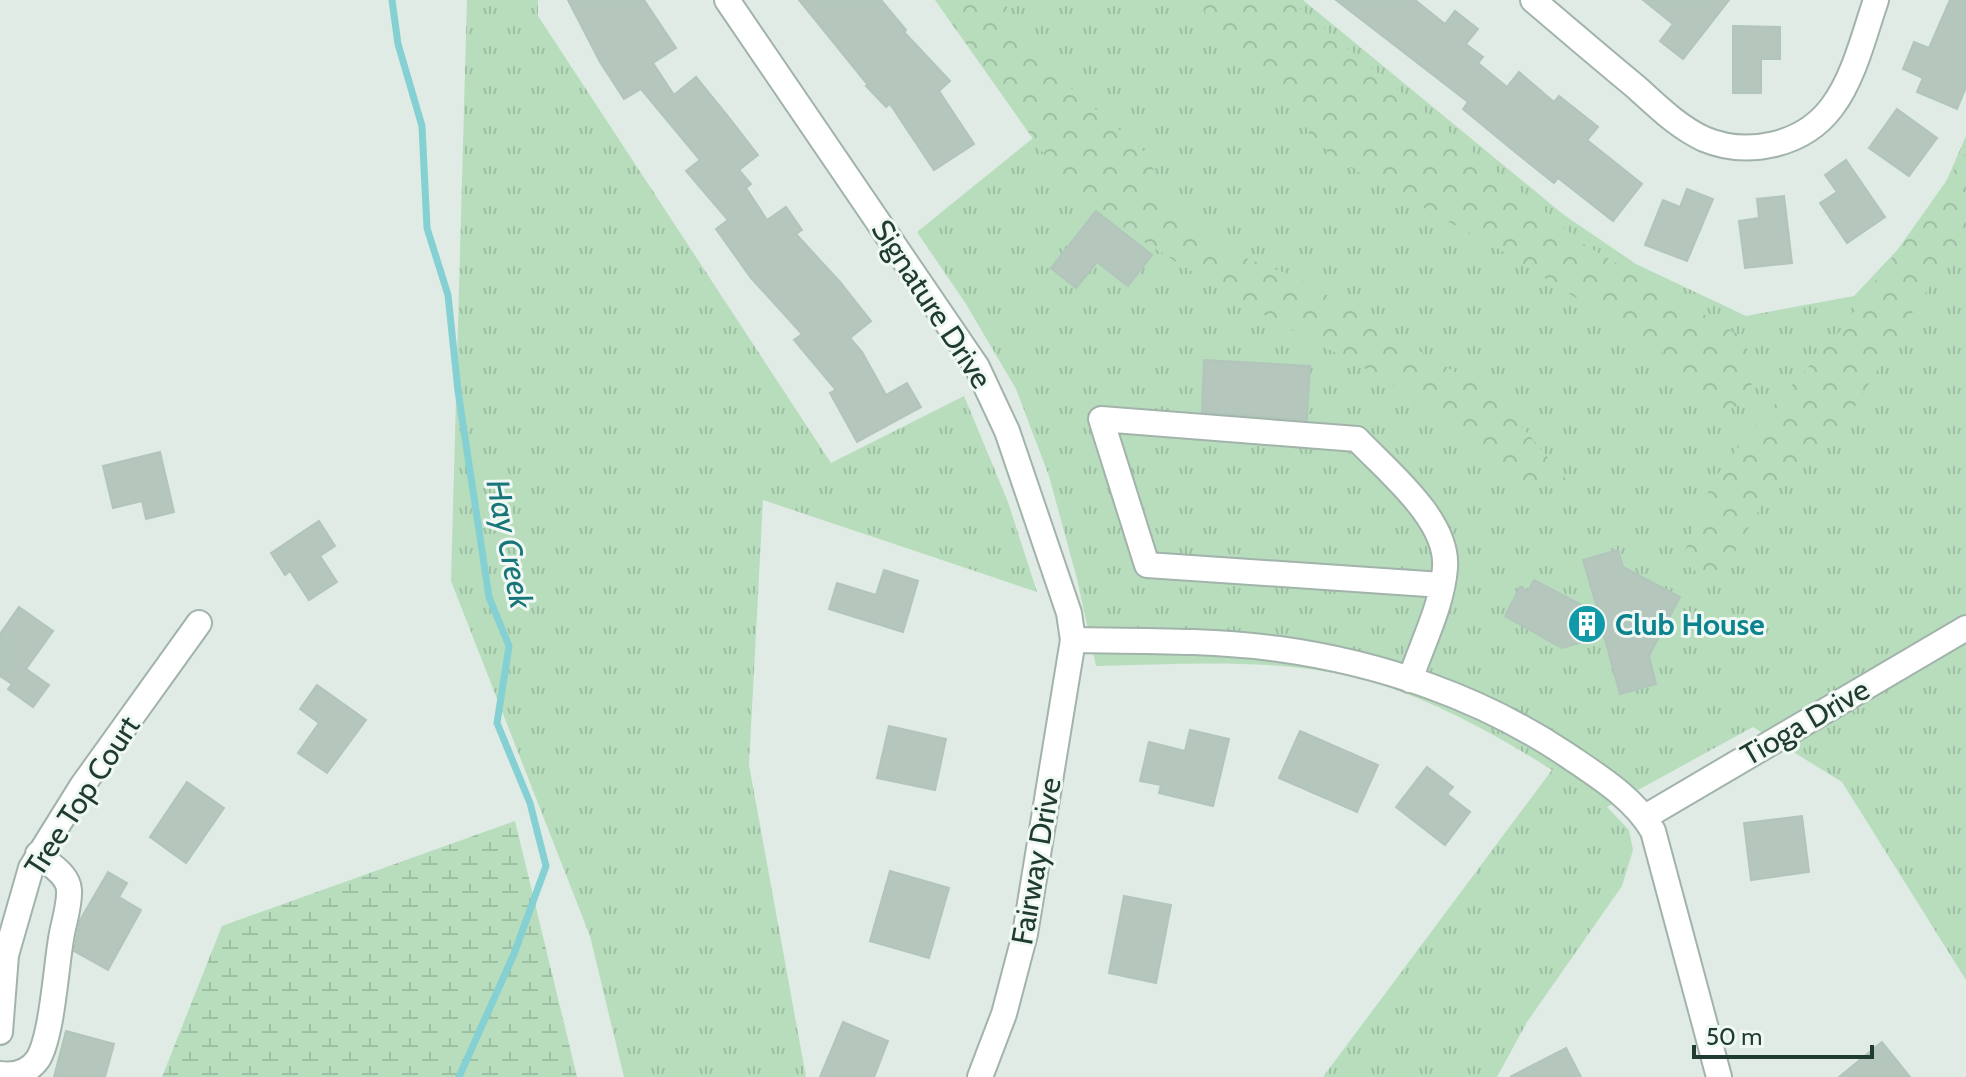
<svg xmlns="http://www.w3.org/2000/svg" width="1966" height="1077" viewBox="0 0 1966 1077" font-family="Cabin,sans-serif">
<style>
.grass{fill:url(#grass-tufts)}
.forest{fill:url(#forest-crowns)}
.wetland{fill:url(#wetland-marsh)}
.lines{fill:none;stroke-linecap:round;stroke-linejoin:round}
.stream{stroke:#85d0d2;stroke-width:7}
.building{fill:#b5c6bd;stroke:#b2c5bb;stroke-width:2}
.minor-casing{stroke:#a2b3ab;stroke-width:28}
.minor{stroke:#fff;stroke-width:24}
.labels{text-anchor:middle;dominant-baseline:central;stroke-width:6;stroke-linejoin:round;paint-order:stroke}
.street-label{font-size:30px;fill:#203c31;stroke:#f0f8f3}
.culture-label{font-size:30px;font-weight:bold;fill:#0d838f;stroke:#f0f8f3;text-anchor:start}
.water-label{font-size:32px;font-style:italic;fill:#187579;stroke:#f0f8f3}
</style>
<defs>
<pattern id="grass-tufts" width="24" height="20" patternUnits="userSpaceOnUse" patternTransform="scale(2)"><rect width="24" height="20" fill="#b7ddbd"/><path d="M3 7l-1-3M5 7V3M7 7l1-3M15 17l-1-3M17 17v-4M19 17l1-3" fill="none" stroke="#9dbfa3"/></pattern>
<pattern id="forest-crowns" width="20" height="18" patternUnits="userSpaceOnUse" patternTransform="scale(2)"><rect width="20" height="18" fill="#b7ddbd"/><path d="M2 6a3 3 0 1 1 6 0M12 15a3 3 0 1 1 6 0" fill="none" stroke="#9dbfa3"/></pattern>
<pattern id="wetland-marsh" width="20" height="14" patternUnits="userSpaceOnUse" patternTransform="scale(2)"><rect width="20" height="14" fill="#b7ddbd"/><path d="M1 5h8M5 5V1M11 12h8M15 12V8" fill="none" stroke="#9dbfa3"/></pattern>
</defs>
<rect width="100%" height="100%" fill="#dfebe4"/>
<g class="grass">
<path d="M 467,0 L 538,0 L 538,16 L 831,463 L 964,396 L 1008,502 L 1037,592 L 763,500 L 749,765 L 806,1077 L 624,1077 L 590,936 L 451,581 Z"/>
<path d="M 942,0 L 1303,0 L 1564,215 L 1636,264 L 1746,316 L 1854,296 L 1933,212 L 1966,136 L 1966,980 L 1842,782 L 1753,727 L 1607,807 L 1629,830 L 1633,850 L 1622,886 L 1527,1022 L 1497,1077 L 1323,1077 L 1552,770 C 1498,736 1443,705 1382,685 C 1294,656 1188,664 1096,666 L 1077,579 L 1049,476 L 1016,389 L 966,304 L 917,232 L 1038,134 Z"/>
</g>
<g class="forest">
<path d="M 935,0 L 1002,0 L 1058,77 L 1147,154 L 1173,214 L 1238,255 L 1298,278 L 1498,398 L 1581,497 L 1490,470 L 1392,383 L 1244,304 L 1135,236 L 1060,177 Z"/>
<path d="M 1194,0 L 1290,0 L 1585,245 L 1746,339 L 1753,397 L 1723,413 L 1659,351 L 1504,252 L 1333,158 Z"/>
<path d="M 1966,153 L 1966,236 L 1919,302 L 1846,421 L 1772,487 L 1716,585 L 1681,561 L 1712,482 L 1746,437 L 1841,330 Z"/>
</g>
<path class="wetland" d="M 515,821 L 577,1077 L 162,1077 L 222,926 Z"/>
<g class="lines">
<path class="stream" d="M 392,0 L 398,44 L 422,126 L 427,228 L 448,295 L 458,391 L 489,597 L 509,646 L 497,723 L 530,803 L 546,866 L 514,954 L 459,1077"/>
</g>
<g class="building">
<path d="M 568,0 L 644,0 L 676,48 L 653,63 L 674,95 L 696,77 L 727,115 L 758,155 L 739,170 L 751,184 L 746,188 L 767,220 L 786,207 L 802,230 L 796,234 L 840,282 L 871,321 L 850,338 L 862,352 L 886,395 L 907,383 L 921,407 L 857,442 L 830,393 L 836,390 L 794,340 L 802,334 L 751,278 L 716,229 L 728,220 L 686,171 L 700,160 L 641,89 L 624,99 L 600,62 Z"/>
<path d="M 799,0 L 881,0 L 906,30 L 904,32 L 950,81 L 939,91 L 974,144 L 934,170 L 890,104 L 886,107 L 866,86 L 868,85 Z"/>
<path d="M 1336,0 L 1415,0 L 1445,24 L 1455,11 L 1478,29 L 1466,44 L 1483,57 L 1478,63 L 1507,87 L 1519,72 L 1554,102 L 1559,96 L 1598,127 L 1587,140 L 1642,184 L 1613,221 L 1558,178 L 1554,183 L 1515,152 L 1463,109 L 1468,102 Z"/>
<path d="M 1643,0 L 1729,0 L 1683,59 L 1660,41 L 1673,24 Z"/>
<path d="M 1950,0 L 1966,0 L 1966,87 L 1957,109 L 1917,92 L 1923,78 L 1903,69 L 1914,42 L 1929,48 Z"/>
<path d="M 1733,26 L 1780,27 L 1780,59 L 1761,59 L 1761,93 L 1733,93 Z"/>
<path d="M 1897,109 L 1937,138 L 1909,176 L 1869,148 Z"/>
<path d="M 1846,160 L 1885,217 L 1847,243 L 1820,203 L 1837,192 L 1825,175 Z"/>
<path d="M 1687,189 L 1713,199 L 1687,261 L 1645,245 L 1663,200 L 1680,207 Z"/>
<path d="M 1784,196 L 1792,263 L 1745,268 L 1739,221 L 1759,218 L 1757,199 Z"/>
<path d="M 1096,211 L 1152,255 L 1128,286 L 1097,262 L 1076,288 L 1051,268 Z"/>
<path d="M 1204,360 L 1310,366 L 1307,420 L 1202,412 Z"/>
<path d="M 160,452 L 174,512 L 146,519 L 142,501 L 113,508 L 103,466 Z"/>
<path d="M 319,521 L 335,546 L 320,556 L 337,582 L 309,600 L 290,571 L 285,575 L 271,553 Z"/>
<path d="M 1618,550 L 1623,567 L 1680,597 L 1649,656 L 1656,684 L 1620,694 L 1604,636 L 1562,648 L 1505,616 L 1520,587 L 1528,591 L 1534,580 L 1599,614 L 1583,560 Z"/>
<path d="M 884,570 L 918,581 L 903,632 L 829,609 L 837,583 L 876,595 Z"/>
<path d="M 19,607 L 53,631 L 26,669 L 49,685 L 33,707 L 8,689 L 12,684 L 0,676 L 0,634 Z"/>
<path d="M 317,685 L 366,720 L 327,773 L 298,753 L 319,723 L 300,709 Z"/>
<path d="M 889,726 L 946,739 L 935,790 L 877,778 Z"/>
<path d="M 1190,730 L 1229,739 L 1213,806 L 1159,793 L 1161,785 L 1140,781 L 1149,742 L 1185,751 Z"/>
<path d="M 1300,731 L 1378,765 L 1357,812 L 1279,778 Z"/>
<path d="M 1427,767 L 1453,787 L 1447,794 L 1470,812 L 1445,845 L 1396,807 Z"/>
<path d="M 187,782 L 224,808 L 186,863 L 150,837 Z"/>
<path d="M 1802,816 L 1809,872 L 1751,880 L 1744,823 Z"/>
<path d="M 890,871 L 949,888 L 929,958 L 870,941 Z"/>
<path d="M 108,872 L 127,883 L 119,897 L 141,910 L 108,970 L 74,951 L 80,920 Z"/>
<path d="M 1124,896 L 1171,905 L 1156,983 L 1109,973 Z"/>
<path d="M 843,1022 L 888,1041 L 874,1077 L 820,1077 Z"/>
<path d="M 66,1031 L 114,1044 L 105,1077 L 54,1077 Z"/>
<path d="M 1882,1042 L 1910,1077 L 1839,1077 Z"/>
<path d="M 1566,1048 L 1581,1077 L 1510,1077 Z"/>
</g>
<g class="lines">
<g class="minor-casing">
<g id="minor">
<path d="M 727,0 L 977,367 L 1007,431 L 1069,613 L 1073,640 L 1025,934 L 1004,1014 L 980,1077"/>
<path d="M 1533,0 C 1567,29 1601,58 1636,87 C 1657,106 1678,127 1704,139 C 1747,157 1803,146 1832,107 C 1854,78 1864,35 1876,0"/>
<path d="M 1073,640 C 1141,641 1211,640 1279,649 C 1381,663 1482,698 1567,755 C 1598,776 1634,798 1653,831 L 1719,1077"/>
<path d="M 1410,680 C 1422,644 1442,606 1445,568 C 1449,520 1387,471 1357,439 L 1101,419 L 1147,565 L 1442,585"/>
<path d="M 1645,817 L 1966,628"/>
<path d="M 0,1032 L 6,955 L 31,868 L 82,786 L 199,623"/>
<path d="M 0,1074 C 14,1076 29,1072 38,1059 C 52,1036 56,968 61,939 C 63,924 70,906 69,890 C 68,874 49,864 38,854"/>
</g>
</g>
<use href="#minor" class="minor"/>
</g>
<defs>
<g id="building-disc" transform="scale(2)"><circle r="9.5" fill="#0f9aa8" stroke="#f0f8f3"/><path d="M-4-6H4V6H1V3H-1V6H-4ZM-2.5-4.3h1.7v1.8h-1.7ZM.8-4.3h1.7v1.8H.8ZM-2.5-1h1.7V.8h-1.7ZM.8-1h1.7V.8H.8Z" fill="#fff"/></g>
</defs>
<g fill-rule="evenodd">
<use href="#building-disc" x="1587" y="624"/>
</g>
<g class="labels">
<g class="street-label">
<text transform="translate(932 304) rotate(57)">Signature Drive</text>
<text transform="translate(1805 722) rotate(-30)">Tioga Drive</text>
<text transform="translate(82 796) rotate(-57)">Tree Top Court</text>
<text transform="translate(1036 861) rotate(-80)">Fairway Drive</text>
</g>
<g class="culture-label">
<text x="1615" y="624">Club House</text>
</g>
<g class="water-label">
<text transform="translate(510 544) rotate(79)">Hay Creek</text>
</g>
</g>
<path d="M1694 1045v12h178v-12" fill="none" stroke="#203c31" stroke-width="4"/>
<text x="1706" y="1045" font-size="24" fill="#203c31" stroke="#f0f8f3" stroke-width="6" paint-order="stroke">50 m</text>
</svg>
